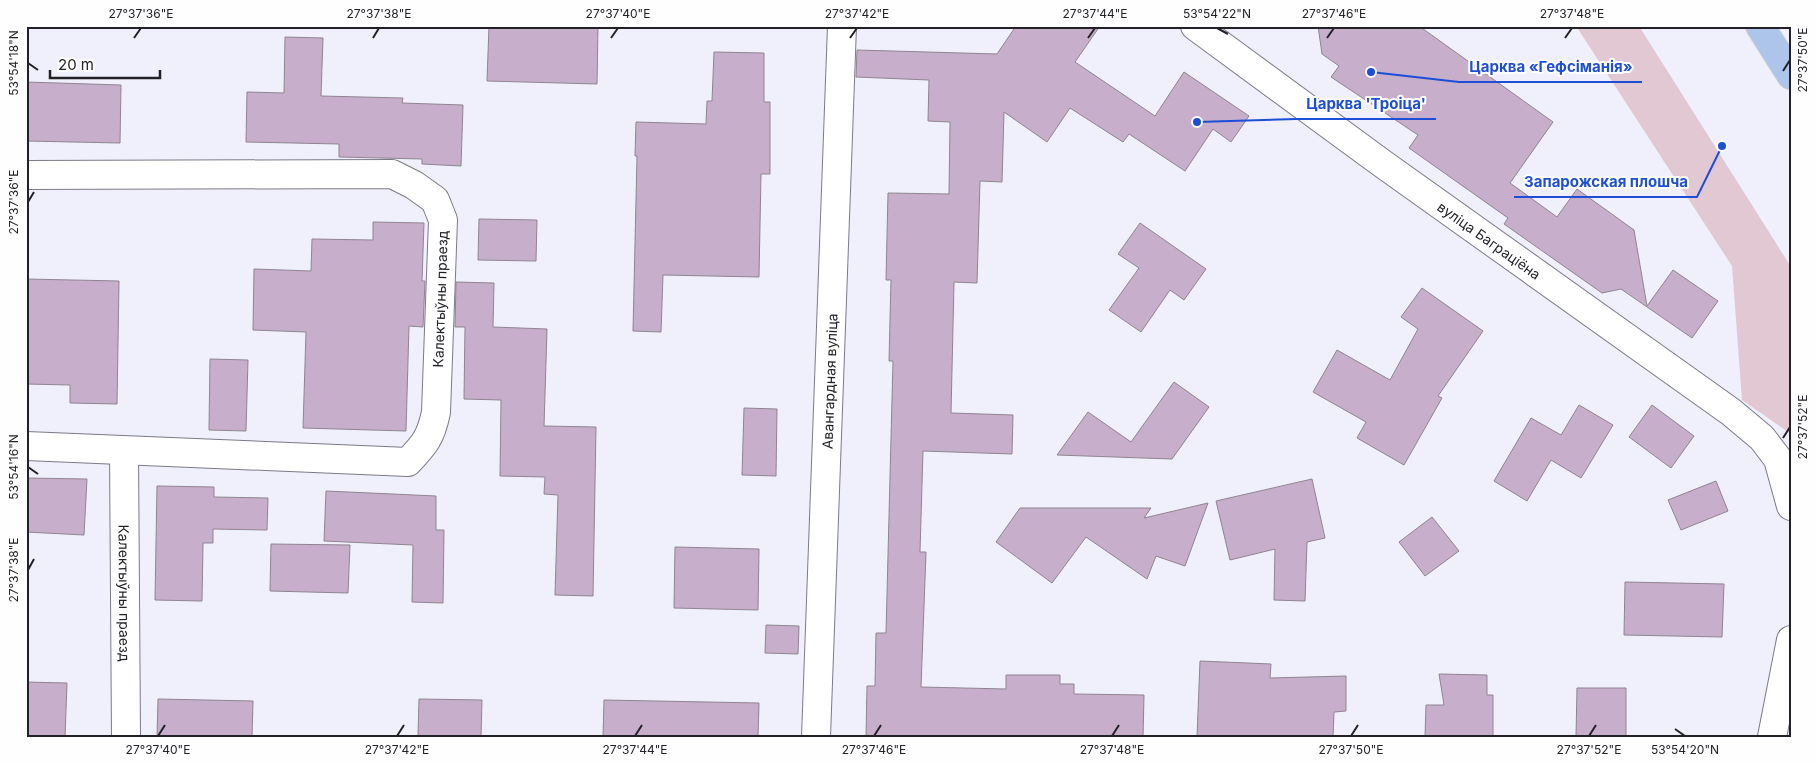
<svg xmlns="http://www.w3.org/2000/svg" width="1817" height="763" viewBox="0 0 1817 763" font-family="Inter,sans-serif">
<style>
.grass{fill:#e2c8d2}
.building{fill:#c7afcb;stroke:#8f8490}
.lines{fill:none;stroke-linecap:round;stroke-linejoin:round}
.minor-casing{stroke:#7c7a89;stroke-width:30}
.primary-casing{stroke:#cececf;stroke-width:30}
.minor{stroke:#fff;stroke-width:28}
.primary{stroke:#adc4eb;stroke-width:28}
.ticks{fill:none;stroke:#222127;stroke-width:2}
.labels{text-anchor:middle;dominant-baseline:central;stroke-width:4;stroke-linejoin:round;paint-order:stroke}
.street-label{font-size:14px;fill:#222127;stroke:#fefefe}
.leader{fill:none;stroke:#1d4ed8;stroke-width:2}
.callout-dot{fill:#1d4ed8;stroke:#fefefe;stroke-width:2}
.callout-label{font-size:15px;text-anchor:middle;font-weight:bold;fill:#1d4ed8;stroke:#fefefe;stroke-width:4;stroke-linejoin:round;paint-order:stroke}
.neatline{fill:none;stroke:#222127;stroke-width:2}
.ticks-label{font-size:12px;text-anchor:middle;fill:#222127}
</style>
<rect width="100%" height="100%" fill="#f0effc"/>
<path class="grass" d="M 1576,26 L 1639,26 L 1791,267 L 1791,434 L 1742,400 L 1732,266 Z"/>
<g class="building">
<path d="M 489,26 L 598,26 L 597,84 L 487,81 Z"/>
<path d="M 1016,26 L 1100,26 L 1075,62 L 1155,116 L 1184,72 L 1249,116 L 1231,142 L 1213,129 L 1185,171 L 1129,134 L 1123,142 L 1070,108 L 1047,142 L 1004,112 L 1002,182 L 980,181 L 977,283 L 954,282 L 951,413 L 1013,415 L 1012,454 L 923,451 L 920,552 L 926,552 L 921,687 L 1006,689 L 1006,675 L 1060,675 L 1060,684 L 1074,684 L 1074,694 L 1144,695 L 1143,737 L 866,737 L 867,686 L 875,686 L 876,633 L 886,633 L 893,361 L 889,361 L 891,280 L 886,280 L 888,193 L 949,194 L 950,122 L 928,121 L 929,80 L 856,77 L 857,50 L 997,54 Z"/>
<path d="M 1318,26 L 1419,26 L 1553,122 L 1510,183 L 1557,217 L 1577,189 L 1634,230 L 1647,306 L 1673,270 L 1718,301 L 1692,338 L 1621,289 L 1602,293 L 1504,224 L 1508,218 L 1409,148 L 1418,135 L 1331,77 L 1339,66 L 1322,54 Z"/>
<path d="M 285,37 L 323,38 L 321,96 L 403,98 L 402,103 L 463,105 L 461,166 L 422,164 L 422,159 L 339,157 L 339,144 L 246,142 L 247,92 L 284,93 Z"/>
<path d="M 714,52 L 764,53 L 764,102 L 770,102 L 770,174 L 761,174 L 759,277 L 663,275 L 661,332 L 633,331 L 637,156 L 635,156 L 636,122 L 706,124 L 707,101 L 712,101 Z"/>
<path d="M 26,82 L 121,85 L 120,143 L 26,141 Z"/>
<path d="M 479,219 L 537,220 L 536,261 L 478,260 Z"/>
<path d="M 373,222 L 424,223 L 422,281 L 425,281 L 423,327 L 409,326 L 406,431 L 303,428 L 306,332 L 253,330 L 254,269 L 311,271 L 312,239 L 373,240 Z"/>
<path d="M 1140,223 L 1206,269 L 1184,300 L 1170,290 L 1141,332 L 1109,310 L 1139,268 L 1118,254 Z"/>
<path d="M 26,279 L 119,281 L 117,404 L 70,403 L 70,385 L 26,384 Z"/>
<path d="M 456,282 L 494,283 L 493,327 L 547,329 L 544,426 L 596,427 L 593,596 L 555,595 L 558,495 L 544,494 L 545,477 L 500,476 L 501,400 L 464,399 L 465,327 L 455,327 Z"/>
<path d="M 1422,288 L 1483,331 L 1438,396 L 1442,398 L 1404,465 L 1357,438 L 1366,422 L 1313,392 L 1337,350 L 1390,380 L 1418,329 L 1401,317 Z"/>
<path d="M 210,359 L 248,360 L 246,431 L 209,430 Z"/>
<path d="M 1174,382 L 1209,407 L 1172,459 L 1057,455 L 1088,412 L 1131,442 Z"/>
<path d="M 1579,405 L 1613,425 L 1581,478 L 1551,460 L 1527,501 L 1494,481 L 1531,418 L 1561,435 Z"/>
<path d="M 1652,405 L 1694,436 L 1671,468 L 1629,437 Z"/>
<path d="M 744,408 L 777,409 L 776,476 L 742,475 Z"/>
<path d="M 26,478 L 87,479 L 84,535 L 26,532 Z"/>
<path d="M 1312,479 L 1325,538 L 1307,542 L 1305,601 L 1274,600 L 1275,549 L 1230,560 L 1216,501 Z"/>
<path d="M 1716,481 L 1728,511 L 1681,530 L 1668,500 Z"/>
<path d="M 157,486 L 214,487 L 214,497 L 268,498 L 267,530 L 213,529 L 213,543 L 203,543 L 202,601 L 155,600 Z"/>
<path d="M 326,491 L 436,496 L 436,530 L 444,530 L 443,603 L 412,602 L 413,545 L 324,541 Z"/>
<path d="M 1208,503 L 1185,566 L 1156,556 L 1147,579 L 1086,537 L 1052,583 L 996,542 L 1020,508 L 1151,508 L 1144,518 Z"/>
<path d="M 1432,517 L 1459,551 L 1425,576 L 1399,542 Z"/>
<path d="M 271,544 L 350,545 L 348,593 L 270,591 Z"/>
<path d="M 675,547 L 759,549 L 758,610 L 674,608 Z"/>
<path d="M 1625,582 L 1724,584 L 1722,637 L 1624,635 Z"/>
<path d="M 766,625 L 799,626 L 798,654 L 765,653 Z"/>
<path d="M 1200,661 L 1271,664 L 1270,678 L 1346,676 L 1346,711 L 1334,712 L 1333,737 L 1197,737 Z"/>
<path d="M 1439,674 L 1487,675 L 1487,695 L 1493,695 L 1493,737 L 1425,737 L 1426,705 L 1444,705 Z"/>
<path d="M 26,682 L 67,683 L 65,737 L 26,737 Z"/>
<path d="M 1577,688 L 1626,688 L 1626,737 L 1576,737 Z"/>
<path d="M 158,699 L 253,701 L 252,737 L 157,737 Z"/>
<path d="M 419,699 L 482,700 L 481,737 L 418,737 Z"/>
<path d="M 604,700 L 759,703 L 758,737 L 603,737 Z"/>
</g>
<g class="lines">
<g class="minor-casing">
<g id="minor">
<path id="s1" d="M 1195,26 L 1383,164 L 1731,412 L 1762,438 L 1778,459 L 1791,506"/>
<path d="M 26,175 L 392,174 L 414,185 L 435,200 L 443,220 L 436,412 C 431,437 425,444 408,462 L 26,446"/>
<path id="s2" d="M 124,451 L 126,737"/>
<path id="s3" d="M 816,737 L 842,26"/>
<path d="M 1772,737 L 1791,640"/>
</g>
</g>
<g class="primary-casing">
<path id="primary" d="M 1760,26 L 1791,75"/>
</g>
<use href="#minor" class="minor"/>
<use href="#primary" class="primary"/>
</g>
<path class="ticks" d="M 1217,28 L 1228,34M 134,38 L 141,28M 373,38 L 379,28M 611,38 L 618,28M 850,38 L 857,28M 1088,38 L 1095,28M 1327,38 L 1334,28M 1565,38 L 1572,28M 28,63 L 38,70M 1783,71 L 1790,60M 28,202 L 34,192M 1783,438 L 1790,427M 28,467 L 38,474M 28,570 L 34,559M 1675,729 L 1685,736M 158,736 L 165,725M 397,736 L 404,725M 635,736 L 642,725M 874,736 L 881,725M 1112,736 L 1119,725M 1351,736 L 1358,725M 1589,736 L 1596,725"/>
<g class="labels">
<g class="street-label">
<text stroke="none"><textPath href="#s1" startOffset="364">вуліца Баграціёна</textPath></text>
<text transform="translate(440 299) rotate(-88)">Калектыўны праезд</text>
<text stroke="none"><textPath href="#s3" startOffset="356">Авангардная вуліца</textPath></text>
<text stroke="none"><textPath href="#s2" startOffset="142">Калектыўны праезд</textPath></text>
</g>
</g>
<path class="leader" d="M1371 72L1459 82H1642M1197 122L1296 119H1436M1722 146L1697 197H1514"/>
<g class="callout-dot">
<circle cx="1371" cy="72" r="5"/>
<circle cx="1197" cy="122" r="5"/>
<circle cx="1722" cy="146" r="5"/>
</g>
<g class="callout-label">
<text x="1551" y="72">Царква «Гефсіманія»</text>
<text x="1366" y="109">Царква 'Троіца'</text>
<text x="1606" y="187">Запарожская плошча</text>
</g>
<rect width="1817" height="763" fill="none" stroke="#fefefe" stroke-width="55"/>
<path d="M50 70v8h110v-8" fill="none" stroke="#222127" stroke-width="2.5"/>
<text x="58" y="70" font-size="15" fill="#222127" stroke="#fefefe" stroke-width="4" paint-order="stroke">20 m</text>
<rect x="28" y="28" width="1762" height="708" class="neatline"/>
<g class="ticks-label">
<text x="141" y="18">27°37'36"E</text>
<text x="379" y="18">27°37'38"E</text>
<text x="618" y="18">27°37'40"E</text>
<text x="857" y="18">27°37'42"E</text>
<text x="1095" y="18">27°37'44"E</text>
<text x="1217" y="18">53°54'22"N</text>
<text x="1334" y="18">27°37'46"E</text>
<text x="1572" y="18">27°37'48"E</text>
<text transform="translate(1803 60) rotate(-90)" y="4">27°37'50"E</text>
<text transform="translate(14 63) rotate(-90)" y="4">53°54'18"N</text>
<text transform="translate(14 202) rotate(-90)" y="4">27°37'36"E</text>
<text transform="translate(1803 427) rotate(-90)" y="4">27°37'52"E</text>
<text transform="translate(14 467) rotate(-90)" y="4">53°54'16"N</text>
<text transform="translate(14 570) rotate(-90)" y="4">27°37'38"E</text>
<text x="158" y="754">27°37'40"E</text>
<text x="397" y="754">27°37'42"E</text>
<text x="635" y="754">27°37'44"E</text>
<text x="874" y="754">27°37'46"E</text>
<text x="1112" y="754">27°37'48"E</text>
<text x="1351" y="754">27°37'50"E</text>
<text x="1589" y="754">27°37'52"E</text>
<text x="1685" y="754">53°54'20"N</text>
</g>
</svg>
